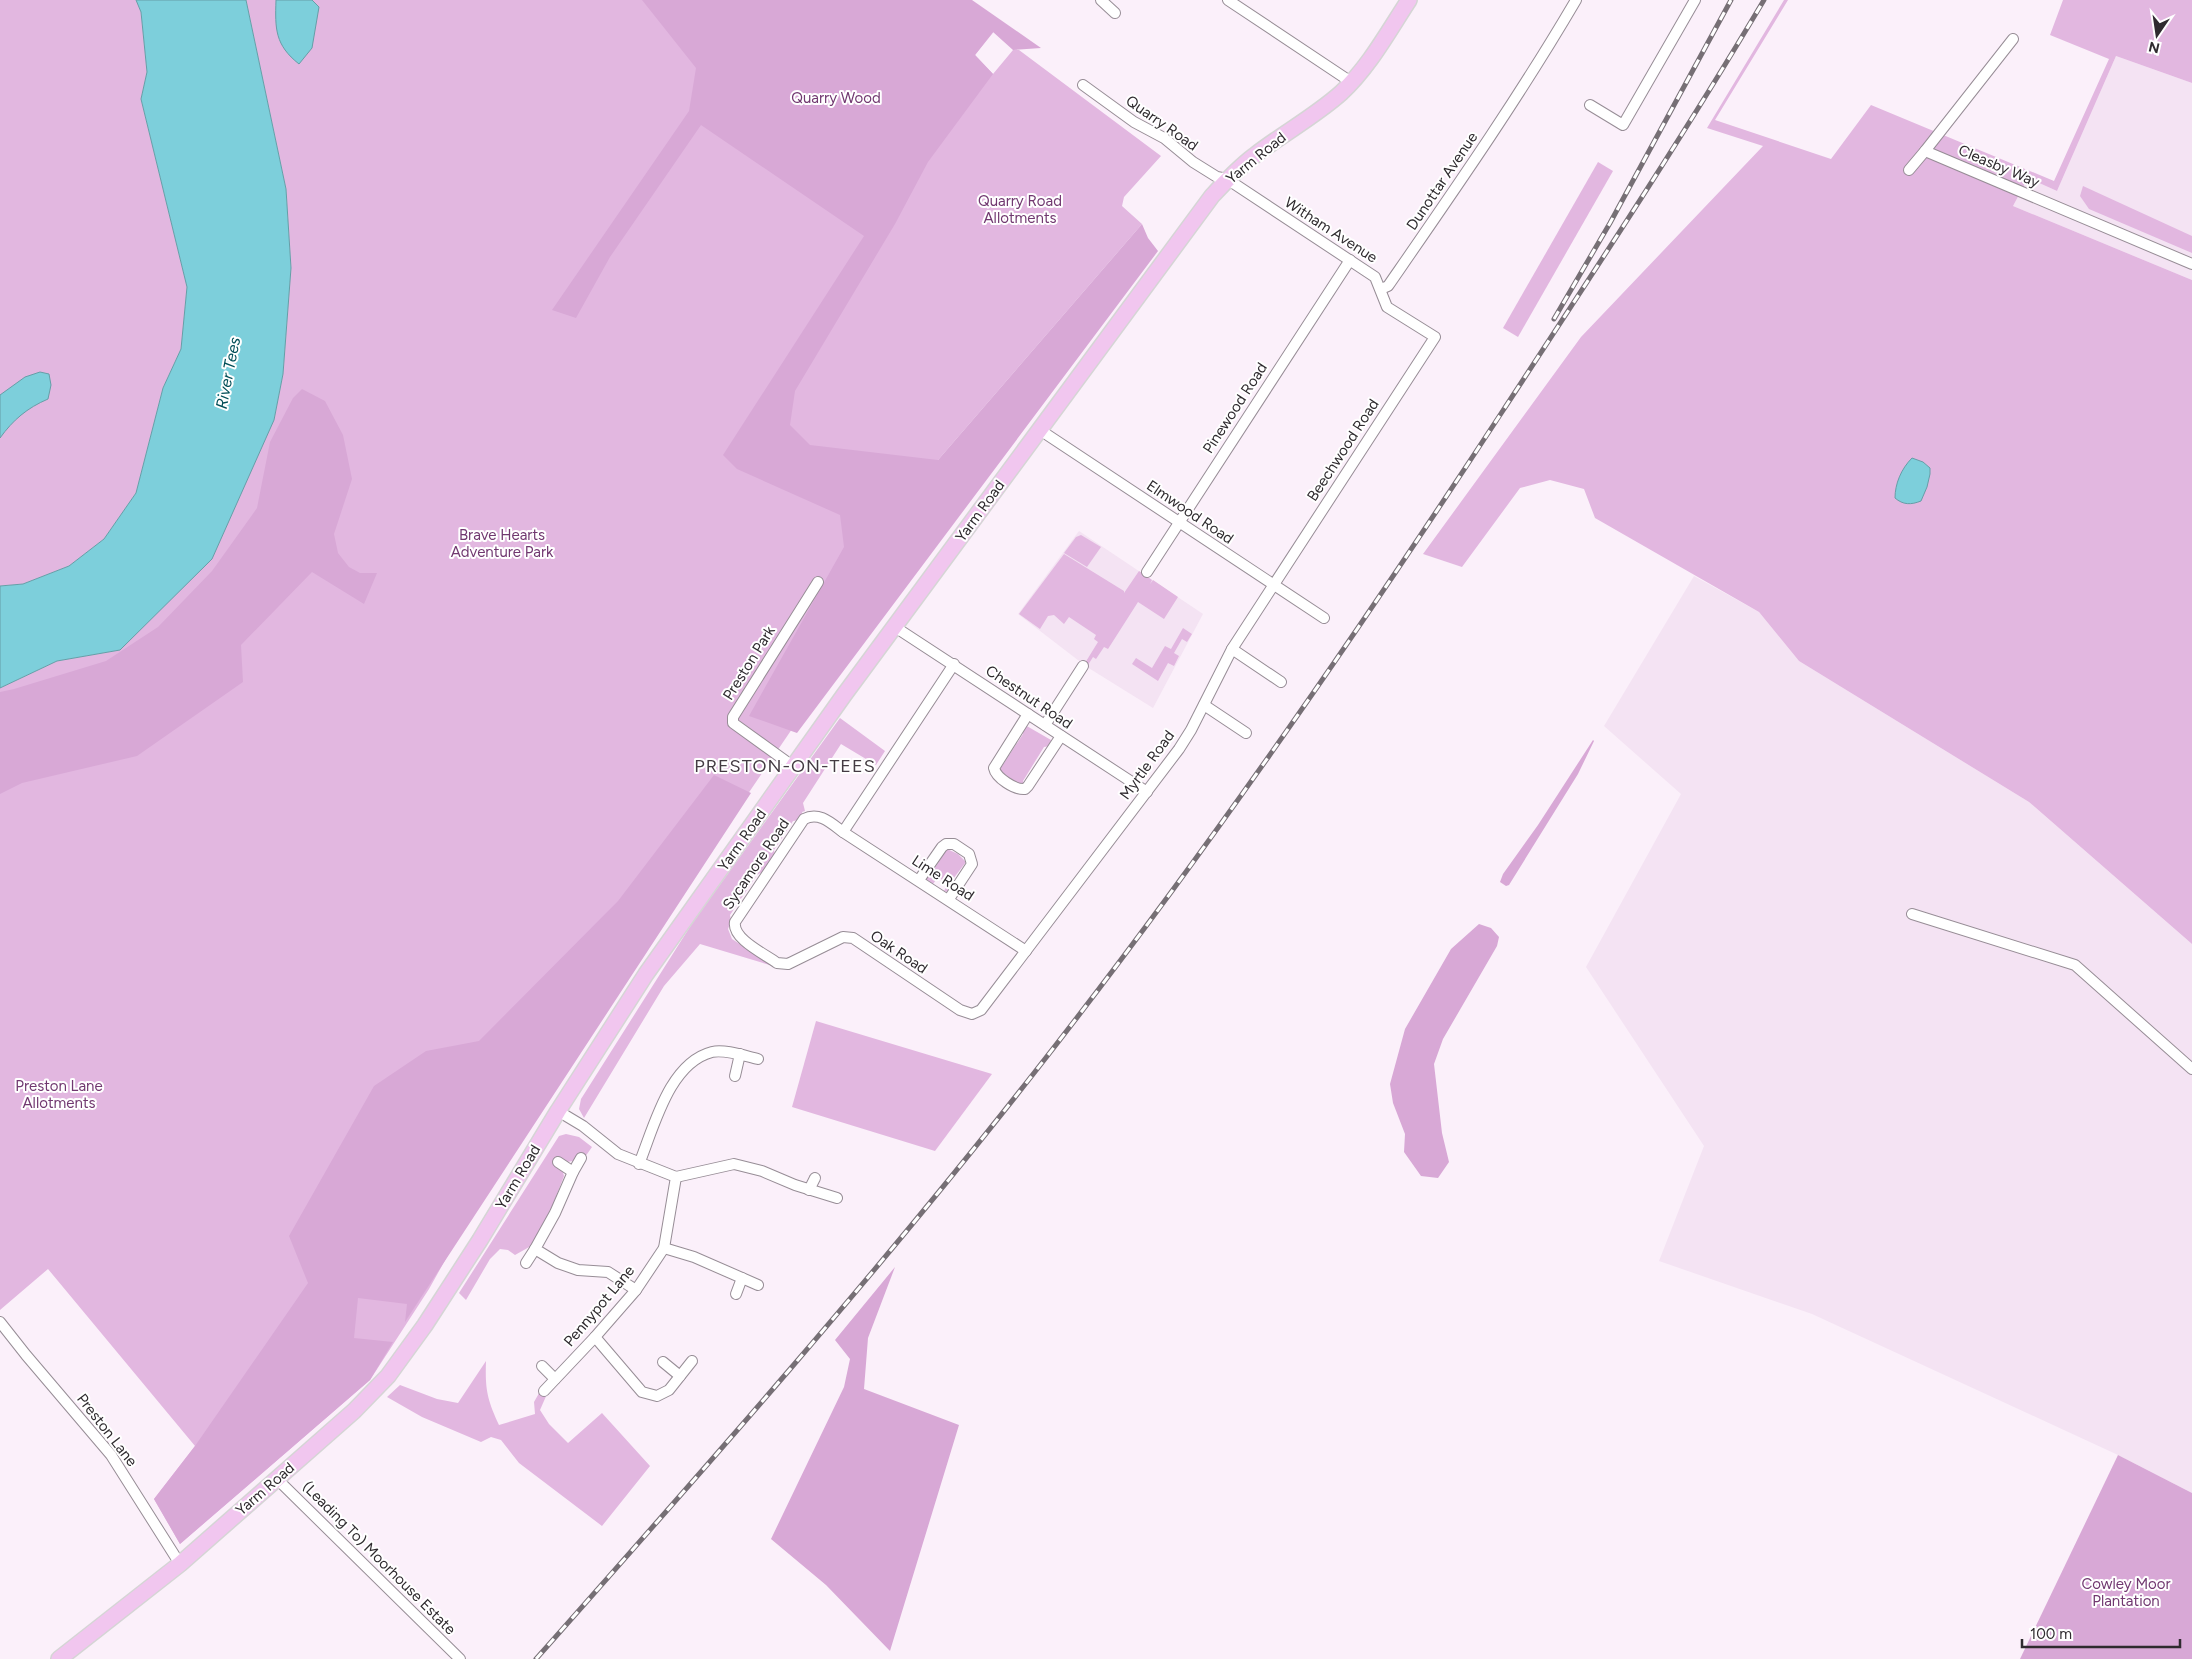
<svg xmlns="http://www.w3.org/2000/svg" width="2192" height="1659" viewBox="0 0 2192 1659" font-family="Figtree,sans-serif">
<style>
.built{fill:#f4e3f3}
.green{fill:#e2b7e0}
.forest{fill:#d8a8d6}
.water{fill:#7dcfdb;stroke:#669ea7}
.lines{fill:none;stroke-linecap:round;stroke-linejoin:round}
.minor-casing{stroke:#978d96;stroke-width:12}
.primary-casing{stroke:#d5d5d5;stroke-width:18}
.minor{stroke:#fff;stroke-width:10}
.primary{stroke:#f1c6ef;stroke-width:15}
.rail-casing{stroke:#766f75;stroke-width:5}
.rail{stroke:#fff;stroke-width:3;stroke-dasharray:9;stroke-linecap:butt}
.labels{text-anchor:middle;dominant-baseline:central;stroke-width:4;stroke-linejoin:round;paint-order:stroke}
.park-label{font-size:15px;fill:#713870;stroke:#fff}
.street-label{font-size:15px;fill:#2f2b2f;stroke:#fff}
.water-label{font-size:16px;font-style:italic;fill:#004e57;stroke:#fff}
.quarter-label{font-size:18px;letter-spacing:1px;fill:#443b43;stroke:#fff}
</style>
<rect width="100%" height="100%" fill="#fbf0fa"/>
<g class="built">
<path d="M 2116,56 L 2192,83 L 2192,280 L 2013,206 L 2028,178 L 2057,191 Z"/>
<path d="M 1079,531 L 1203,614 L 1153,708 L 1087,667 L 1018,614 Z"/>
<path d="M 1694,576 L 1759,612 L 1799,661 L 2029,802 L 2192,944 L 2192,1493 L 2118,1455 L 1812,1314 L 1659,1261 L 1704,1146 L 1586,967 L 1681,794 L 1604,726 Z"/>
</g>
<g class="green">
<path d="M 0,0 L 136,0 L 141,12 L 147,72 L 141,99 L 187,287 L 181,349 L 163,388 L 136,493 L 104,539 L 69,566 L 23,584 L 0,586 Z"/>
<path d="M 246,0 L 957,0 L 996,29 L 975,55 L 993,74 L 1013,50 L 1019,50 L 1161,156 L 1124,197 L 1122,206 L 1142,224 L 938,460 L 809,704 L 616,988 L 472,1212 L 429,1289 L 370,1380 L 180,1544 L 154,1499 L 195,1446 L 48,1269 L 0,1310 L 0,688 L 57,661 L 120,650 L 274,420 L 283,374 L 291,268 L 286,189 Z"/>
<path d="M 1784,0 L 1788,0 L 1715,120 L 1831,159 L 1871,105 L 2054,181 L 2109,59 L 2050,35 L 2063,0 L 2192,0 L 2192,83 L 2116,56 L 2057,191 L 2028,178 L 2013,206 L 2192,280 L 2192,944 L 2029,802 L 1799,661 L 1759,612 L 1595,518 L 1584,489 L 1550,480 L 1520,488 L 1462,567 L 1423,554 L 1581,337 L 1763,146 L 1707,128 Z"/>
<path d="M 1598,162 L 1613,171 L 1518,337 L 1503,328 Z"/>
<path d="M 2083,186 L 2192,236 L 2192,253 L 2089,209 L 2080,196 Z"/>
<path d="M 1081,535 L 1101,547 L 1087,567 L 1064,553 L 1076,537 Z"/>
<path d="M 1064,554 L 1124,591 L 1124,593 L 1139,571 L 1152,580 L 1150,584 L 1153,580 L 1178,597 L 1164,619 L 1138,602 L 1108,649 L 1104,647 L 1096,659 L 1093,657 L 1088,665 L 1085,663 L 1098,642 L 1094,639 L 1096,635 L 1069,617 L 1064,624 L 1054,615 L 1048,616 L 1040,629 L 1019,614 Z"/>
<path d="M 1183,628 L 1192,634 L 1187,642 L 1182,639 L 1174,653 L 1179,656 L 1174,666 L 1168,663 L 1158,681 L 1132,664 L 1136,658 L 1152,668 L 1165,646 L 1171,649 Z"/>
<path d="M 840,718 L 885,751 L 876,765 L 841,744 L 803,803 L 805,811 L 802,812 L 803,816 L 799,820 L 793,821 L 774,850 L 775,855 L 765,870 L 757,875 L 730,915 L 731,921 L 728,929 L 732,939 L 773,966 L 700,944 L 664,986 L 584,1118 L 579,1109 L 581,1099 L 693,922 Z"/>
<path d="M 1025,725 L 1051,740 L 1050,746 L 1044,747 L 1023,781 L 1024,784 L 1019,785 L 999,772 L 999,766 L 1002,766 L 1023,734 L 1022,728 Z"/>
<path d="M 947,849 L 958,854 L 966,862 L 950,883 L 953,887 L 947,892 L 944,891 L 948,884 L 938,877 L 933,884 L 926,879 L 928,871 L 933,871 Z"/>
<path d="M 816,1021 L 992,1074 L 935,1151 L 792,1107 Z"/>
<path d="M 566,1134 L 579,1137 L 592,1147 L 585,1157 L 579,1153 L 573,1161 L 567,1162 L 557,1157 L 553,1163 L 562,1169 L 564,1176 L 547,1220 L 531,1246 L 515,1255 L 508,1250 L 500,1249 L 490,1259 L 466,1300 L 459,1293 L 559,1136 Z"/>
<path d="M 486,1361 C 485,1389 487,1399 499,1425 L 535,1414 L 534,1402 L 542,1388 L 547,1394 L 540,1410 L 549,1424 L 568,1443 L 602,1413 L 650,1466 L 602,1526 L 519,1463 L 501,1440 L 491,1437 L 481,1442 L 422,1417 L 387,1397 L 400,1385 L 437,1399 L 458,1403 Z"/>
</g>
<g class="forest">
<path d="M 642,0 L 972,0 L 1041,48 L 1013,50 L 993,32 L 975,55 L 993,74 L 928,162 L 895,224 L 795,391 L 790,425 L 810,445 L 938,460 L 1142,224 L 1148,238 L 1158,251 L 797,733 L 749,716 L 844,547 L 840,515 L 737,469 L 723,455 L 864,236 L 701,125 L 610,257 L 576,318 L 552,310 L 689,111 L 696,68 Z"/>
<path d="M 302,389 L 325,401 L 343,435 L 352,479 L 334,534 L 338,553 L 349,567 L 360,573 L 377,573 L 364,604 L 312,572 L 241,645 L 243,682 L 137,756 L 22,783 L 0,794 L 0,692 L 14,689 L 106,661 L 158,627 L 212,571 L 257,508 L 270,442 L 293,398 Z"/>
<path d="M 1593,740 L 1594,741 L 1578,774 L 1509,885 L 1506,886 L 1500,882 L 1503,874 L 1538,825 Z"/>
<path d="M 714,775 L 751,793 L 405,1322 L 407,1304 L 358,1298 L 354,1338 L 393,1342 L 370,1380 L 180,1544 L 154,1499 L 195,1446 L 308,1283 L 289,1236 L 374,1086 L 426,1051 L 479,1041 L 618,901 Z"/>
<path d="M 1479,924 L 1491,928 L 1499,937 L 1497,946 L 1443,1039 L 1434,1064 L 1442,1133 L 1449,1162 L 1438,1178 L 1421,1176 L 1404,1152 L 1405,1134 L 1393,1103 L 1390,1084 L 1405,1029 L 1451,949 Z"/>
<path d="M 895,1267 L 868,1338 L 864,1389 L 959,1425 L 890,1651 L 826,1585 L 771,1539 L 844,1387 L 850,1359 L 835,1340 Z"/>
<path d="M 2118,1455 L 2192,1493 L 2192,1659 L 2020,1659 Z"/>
</g>
<g class="water">
<path d="M 136,0 L 246,0 L 286,189 L 291,268 L 283,374 L 274,420 L 212,559 L 120,650 L 57,661 L 0,688 L 0,586 L 23,584 L 69,566 L 104,539 L 136,493 L 163,388 L 181,349 L 187,287 L 141,99 L 147,72 L 141,12 Z"/>
<path d="M 276,0 L 312,0 L 319,7 L 312,48 L 299,64 C 275,45 275,29 276,0 Z"/>
<path d="M 40,372 L 49,374 L 51,385 L 48,399 C 27,408 13,420 0,438 L 0,395 L 25,377 Z"/>
<path d="M 1912,458 L 1923,462 L 1930,468 L 1930,474 L 1927,487 L 1921,501 C 1911,505 1903,505 1895,498 C 1895,484 1901,469 1912,458 Z"/>
</g>
<g class="lines">
<g class="minor-casing">
<g id="minor">
<path d="M 1101,0 L 1115,13"/>
<path d="M 1228,0 L 1351,82"/>
<path d="M 2013,39 L 1925,151 L 2192,264"/>
<path d="M 1590,105 L 1623,125 L 1695,0"/>
<path d="M 1909,170 L 1925,151"/>
<path d="M 1381,289 L 1388,286 C 1453,192 1518,99 1576,0"/>
<path d="M 1040,430 L 1324,618"/>
<path d="M 1147,572 L 1350,260"/>
<path d="M 895,627 L 1147,792"/>
<path d="M 1232,649 L 1281,682"/>
<path d="M 954,664 L 843,832 C 831,823 819,811 804,819 L 735,922 C 732,939 765,954 777,963 L 788,964 L 843,937 L 853,938 L 960,1010 L 972,1014 L 981,1010 L 1179,749 L 1191,730 L 1232,649 L 1435,337 L 1387,307 L 1375,277 L 1227,179 L 1217,177 L 1193,162 L 1164,138 L 1134,122 L 1083,85"/>
<path d="M 1204,705 L 1246,733"/>
<path d="M 1028,714 L 994,768 C 996,778 1015,790 1025,789 L 1028,786 L 1061,736"/>
<path d="M 1045,725 L 1083,666"/>
<path d="M 794,767 L 733,723 L 733,717 L 818,582"/>
<path d="M 843,832 L 1026,951"/>
<path d="M 919,880 L 942,847 L 946,844 L 954,844 L 969,854 L 972,864 L 949,899"/>
<path d="M 1912,914 L 2075,965 L 2192,1069"/>
<path d="M 735,1076 L 740,1054"/>
<path d="M 581,1158 L 573,1172 L 555,1213 L 535,1249 L 558,1263 L 578,1270 L 608,1272 L 636,1290"/>
<path d="M 558,1162 L 573,1172"/>
<path d="M 639,1164 C 654,1127 669,1063 712,1052 C 725,1049 745,1056 758,1059"/>
<path d="M 676,1177 L 734,1164 L 762,1171 L 795,1185 L 837,1198"/>
<path d="M 809,1190 L 815,1178"/>
<path d="M 664,1248 L 694,1257 L 758,1285"/>
<path d="M 526,1263 L 535,1249"/>
<path d="M 736,1294 L 742,1278"/>
<path d="M 0,1322 L 26,1355 L 111,1455 L 180,1564"/>
<path d="M 595,1337 L 642,1392 L 657,1396 L 669,1390 L 692,1361"/>
<path d="M 663,1362 L 680,1376"/>
<path d="M 542,1366 L 555,1379"/>
<path d="M 544,1391 L 595,1337 L 636,1290 L 664,1248 L 676,1177 L 618,1154 L 583,1126 L 558,1111"/>
<path d="M 277,1479 L 460,1659"/>
</g>
</g>
<g class="primary-casing">
<path id="primary" d="M 59,1659 L 180,1564 L 354,1411 L 388,1376 L 425,1325 L 480,1240 L 558,1111 L 646,974 L 844,695 L 1212,196 C 1225,182 1238,168 1254,156 C 1282,134 1314,117 1341,93 C 1369,67 1388,32 1409,0"/>
</g>
<use href="#minor" class="minor"/>
<use href="#primary" class="primary"/>
<g class="rail-casing">
<g id="rail">
<path d="M 1554,319 L 1610,223 L 1731,0"/>
<path d="M 536,1659 C 706,1467 876,1275 1034,1073 C 1201,860 1354,638 1502,412 C 1591,276 1681,140 1764,0"/>
</g>
</g>
<use href="#rail" class="rail"/>
</g>
<g class="labels">
<g class="park-label">
<text x="836" y="98">Quarry Wood</text>
<text x="1020" y="201">Quarry Road<tspan x="1020" dy="17">Allotments</tspan></text>
<text x="502" y="535">Brave Hearts<tspan x="502" dy="17">Adventure Park</tspan></text>
<text x="59" y="1086">Preston Lane<tspan x="59" dy="17">Allotments</tspan></text>
<text x="2126" y="1584">Cowley Moor<tspan x="2126" dy="17">Plantation</tspan></text>
</g>
<g class="street-label">
<text transform="translate(1162 123) rotate(35)">Quarry Road</text>
<text transform="translate(1256 158) rotate(-39)">Yarm Road</text>
<text transform="translate(1999 166) rotate(23)">Cleasby Way</text>
<text transform="translate(1442 181) rotate(-56)">Dunottar Avenue</text>
<text transform="translate(1331 230) rotate(33)">Witham Avenue</text>
<text transform="translate(1235 408) rotate(-57)">Pinewood Road</text>
<text transform="translate(1343 450) rotate(-57)">Beechwood Road</text>
<text transform="translate(980 511) rotate(-54)">Yarm Road</text>
<text transform="translate(1190 512) rotate(34)">Elmwood Road</text>
<text transform="translate(749 663) rotate(-58)">Preston Park</text>
<text transform="translate(1029 697) rotate(34)">Chestnut Road</text>
<text transform="translate(1147 765) rotate(-54)">Myrtle Road</text>
<text transform="translate(742 840) rotate(-55)">Yarm Road</text>
<text transform="translate(756 864) rotate(-56)">Sycamore Road</text>
<text transform="translate(943 878) rotate(33)">Lime Road</text>
<text transform="translate(899 952) rotate(34)">Oak Road</text>
<text transform="translate(518 1177) rotate(-59)">Yarm Road</text>
<text transform="translate(599 1306) rotate(-50)">Pennypot Lane</text>
<text transform="translate(107 1430) rotate(52)">Preston Lane</text>
<text transform="translate(265 1489) rotate(-41)">Yarm Road</text>
<text transform="translate(379 1558) rotate(45)">(Leading To) Moorhouse Estate</text>
</g>
<g class="water-label">
<text transform="translate(228 373) rotate(-79)">River Tees</text>
</g>
<g class="quarter-label">
<text x="785" y="766">PRESTON-ON-TEES</text>
</g>
</g>
<g transform="translate(2157 35) rotate(193)" stroke="#ffffff" stroke-width="4" paint-order="stroke">
<path d="M0-4L9 19L0 12L-9 19Z" fill="#2f2b2f"/>
<text y="-8" font-size="14" font-weight="bold" text-anchor="middle" fill="#2f2b2f">N</text>
</g>
<path d="M2022 1639v8h158v-8" fill="none" stroke="#2f2b2f" stroke-width="2.5"/>
<text x="2030" y="1639" font-size="15" fill="#2f2b2f" stroke="#ffffff" stroke-width="4" paint-order="stroke">100 m</text>
</svg>
